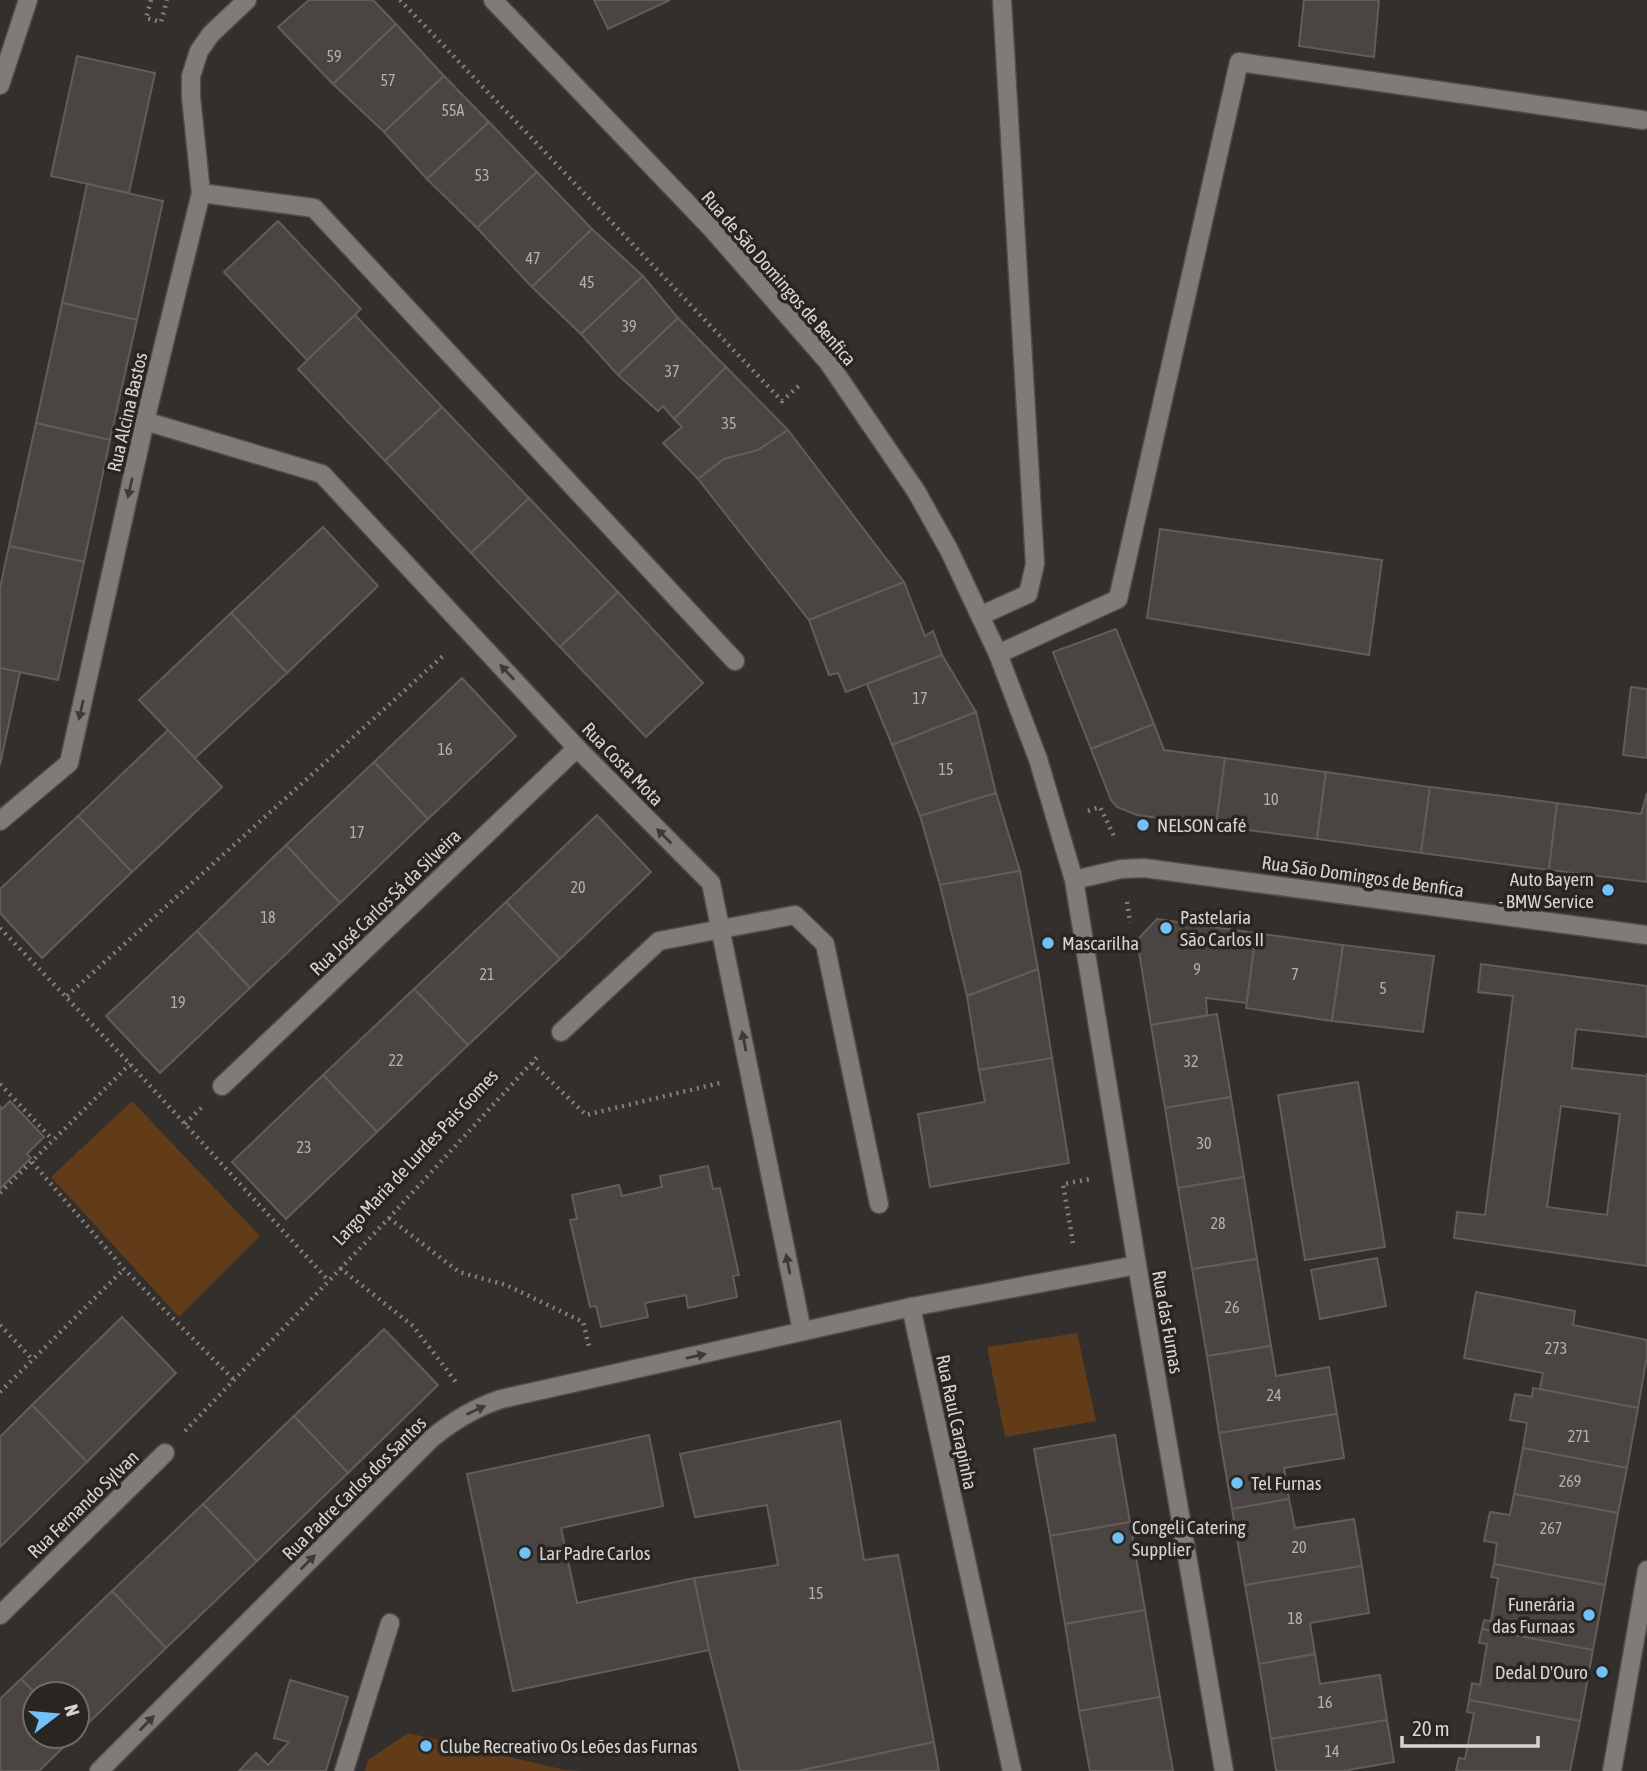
<svg xmlns="http://www.w3.org/2000/svg" width="1647" height="1771" viewBox="0 0 1647 1771" font-family="'Asap Condensed',sans-serif">
<style>
.green{fill:#623b19}
.building{fill:#4a4542;stroke:#625d5a;stroke-width:2;fill-rule:evenodd}
.lines{fill:none;stroke-linecap:round;stroke-linejoin:round}
.service-casing{stroke:#4f4c4a;stroke-width:21}
.minor-casing{stroke:#4f4c4a;stroke-width:21}
.tertiary-casing{stroke:#4f4c4a;stroke-width:21}
.path{stroke:#83807e;stroke-width:4.5;stroke-dasharray:2 5;stroke-linecap:butt}
.service{stroke:#807b78;stroke-width:18}
.minor{stroke:#807b78;stroke-width:18}
.tertiary{stroke:#807b78;stroke-width:18}
.oneway{fill:#3f3a38}
.poi-dot{fill:#71c1f5;stroke:#292523;stroke-width:2.5}
.labels{text-anchor:middle;dominant-baseline:central;stroke-width:7;stroke-linejoin:round;paint-order:stroke}
.number-label{font-size:16px;fill:#b3b0ae}
.street-label{font-size:19px;fill:#d6d4d2;stroke:#292523}
.poi-label{font-size:19px;fill:#d6d4d2;stroke:#292523;text-anchor:start}
</style>
<rect width="100%" height="100%" fill="#332f2d"/>
<g class="green">
<path d="M 132,1101 L 260,1236 L 179,1317 L 51,1177 Z"/>
<path d="M 1077,1333 L 1096,1421 L 1005,1437 L 987,1347 Z"/>
<path d="M 408,1733 L 565,1770 L 583,1771 L 365,1771 L 368,1760 Z"/>
</g>
<g class="building">
<path d="M 309,0 L 373,0 L 396,24 L 333,84 L 278,27 Z"/>
<path d="M 594,0 L 670,0 L 608,29 Z"/>
<path d="M 1304,0 L 1379,0 L 1374,57 L 1299,46 Z"/>
<path d="M 396,24 L 444,76 L 384,132 L 333,84 Z"/>
<path d="M 77,56 L 155,73 L 129,193 L 51,176 Z"/>
<path d="M 444,76 L 489,122 L 427,179 L 384,132 Z"/>
<path d="M 489,122 L 537,172 L 477,228 L 427,179 Z"/>
<path d="M 537,172 L 592,229 L 532,287 L 477,228 Z"/>
<path d="M 87,184 L 163,201 L 137,320 L 62,303 Z"/>
<path d="M 278,221 L 361,309 L 307,360 L 224,272 Z"/>
<path d="M 592,229 L 643,276 L 581,334 L 532,287 Z"/>
<path d="M 643,276 L 678,318 L 618,375 L 581,334 Z"/>
<path d="M 62,303 L 137,320 L 110,440 L 36,423 Z"/>
<path d="M 355,315 L 442,407 L 385,461 L 298,369 Z"/>
<path d="M 678,318 L 726,367 L 674,419 L 663,406 L 658,411 L 618,375 Z"/>
<path d="M 726,367 L 788,430 L 758,450 L 724,459 L 698,479 L 663,443 L 682,427 L 674,419 Z"/>
<path d="M 442,407 L 529,498 L 471,553 L 385,461 Z"/>
<path d="M 36,423 L 110,440 L 84,562 L 9,546 Z"/>
<path d="M 788,430 L 904,582 L 809,620 L 698,479 L 724,459 L 758,450 Z"/>
<path d="M 529,498 L 618,592 L 560,647 L 471,553 Z"/>
<path d="M 323,527 L 378,586 L 287,673 L 231,613 Z"/>
<path d="M 1160,529 L 1382,560 L 1369,655 L 1147,618 Z"/>
<path d="M 9,546 L 84,562 L 58,680 L 0,668 L 0,588 Z"/>
<path d="M 904,582 L 925,636 L 933,631 L 942,655 L 846,692 L 838,673 L 829,675 L 809,620 Z"/>
<path d="M 618,592 L 703,683 L 646,737 L 560,647 Z"/>
<path d="M 231,613 L 287,673 L 195,758 L 139,700 Z"/>
<path d="M 1116,629 L 1154,724 L 1091,749 L 1053,652 Z"/>
<path d="M 942,655 L 976,712 L 892,745 L 867,684 Z"/>
<path d="M 0,668 L 20,672 L 0,765 Z"/>
<path d="M 462,678 L 516,736 L 428,819 L 374,762 Z"/>
<path d="M 1631,687 L 1647,689 L 1647,758 L 1623,755 Z"/>
<path d="M 976,712 L 996,793 L 920,816 L 892,745 Z"/>
<path d="M 1154,724 L 1164,750 L 1225,758 L 1216,826 L 1137,815 L 1117,807 L 1111,800 L 1091,749 Z"/>
<path d="M 168,730 L 222,787 L 132,872 L 78,816 Z"/>
<path d="M 1225,758 L 1326,772 L 1317,839 L 1216,826 Z"/>
<path d="M 374,762 L 428,819 L 340,903 L 286,845 Z"/>
<path d="M 1326,772 L 1430,787 L 1421,853 L 1317,839 Z"/>
<path d="M 1430,787 L 1557,803 L 1549,870 L 1421,853 Z"/>
<path d="M 996,793 L 1020,871 L 940,885 L 920,816 Z"/>
<path d="M 1647,793 L 1647,882 L 1549,870 L 1557,803 L 1641,814 Z"/>
<path d="M 597,815 L 651,872 L 560,959 L 506,902 Z"/>
<path d="M 78,816 L 132,872 L 42,958 L 0,913 L 0,889 Z"/>
<path d="M 286,845 L 340,903 L 250,988 L 197,931 Z"/>
<path d="M 1020,871 L 1038,969 L 967,996 L 940,885 Z"/>
<path d="M 506,902 L 560,959 L 468,1045 L 414,989 Z"/>
<path d="M 1157,919 L 1256,933 L 1247,1003 L 1206,998 L 1207,1015 L 1151,1025 L 1137,940 Z"/>
<path d="M 197,931 L 250,988 L 160,1073 L 106,1016 Z"/>
<path d="M 1256,933 L 1343,945 L 1332,1021 L 1246,1008 Z"/>
<path d="M 1343,945 L 1434,956 L 1423,1032 L 1332,1021 Z"/>
<path d="M 1481,964 L 1647,986 L 1647,1037 L 1576,1029 L 1572,1068 L 1647,1076 L 1647,1073 L 1647,1266 L 1454,1238 L 1457,1212 L 1485,1215 L 1513,996 L 1478,992 ZM 1561,1106 L 1620,1114 L 1607,1215 L 1547,1207 Z"/>
<path d="M 1038,969 L 1052,1058 L 979,1070 L 967,996 Z"/>
<path d="M 414,989 L 468,1045 L 377,1132 L 323,1075 Z"/>
<path d="M 1217,1014 L 1231,1097 L 1165,1108 L 1151,1025 Z"/>
<path d="M 1052,1058 L 1069,1163 L 930,1187 L 918,1114 L 985,1102 L 979,1070 Z"/>
<path d="M 323,1075 L 377,1132 L 286,1219 L 232,1162 Z"/>
<path d="M 1358,1082 L 1385,1247 L 1305,1260 L 1278,1095 Z"/>
<path d="M 1231,1097 L 1244,1177 L 1178,1188 L 1165,1108 Z"/>
<path d="M 10,1101 L 44,1137 L 27,1154 L 31,1158 L 0,1189 L 0,1106 L 2,1109 Z"/>
<path d="M 708,1166 L 713,1189 L 720,1188 L 739,1275 L 733,1276 L 737,1297 L 688,1308 L 686,1295 L 645,1303 L 648,1317 L 601,1327 L 596,1306 L 590,1307 L 570,1220 L 577,1219 L 572,1195 L 619,1185 L 622,1196 L 662,1187 L 660,1176 Z"/>
<path d="M 1244,1177 L 1257,1259 L 1192,1269 L 1178,1188 Z"/>
<path d="M 1377,1258 L 1386,1306 L 1320,1319 L 1311,1270 Z"/>
<path d="M 1257,1259 L 1271,1346 L 1207,1356 L 1192,1269 Z"/>
<path d="M 1476,1292 L 1575,1311 L 1573,1325 L 1647,1340 L 1647,1356 L 1638,1408 L 1540,1389 L 1543,1373 L 1464,1358 Z"/>
<path d="M 122,1317 L 176,1373 L 87,1462 L 32,1405 Z"/>
<path d="M 384,1329 L 438,1385 L 348,1473 L 294,1416 Z"/>
<path d="M 1271,1346 L 1276,1376 L 1329,1367 L 1337,1414 L 1219,1433 L 1207,1356 Z"/>
<path d="M 1533,1388 L 1638,1408 L 1627,1468 L 1523,1448 L 1527,1423 L 1510,1420 L 1515,1394 L 1532,1397 Z"/>
<path d="M 32,1405 L 87,1462 L 0,1547 L 0,1437 Z"/>
<path d="M 1337,1414 L 1344,1458 L 1284,1468 L 1289,1499 L 1232,1509 L 1219,1433 Z"/>
<path d="M 294,1416 L 348,1473 L 257,1561 L 203,1504 Z"/>
<path d="M 840,1421 L 864,1560 L 898,1555 L 934,1742 L 798,1771 L 740,1771 L 709,1650 L 694,1578 L 778,1565 L 767,1505 L 695,1517 L 680,1454 Z"/>
<path d="M 649,1435 L 663,1506 L 561,1528 L 577,1603 L 694,1578 L 709,1650 L 513,1691 L 467,1474 Z"/>
<path d="M 1115,1435 L 1130,1522 L 1050,1536 L 1034,1449 Z"/>
<path d="M 1523,1448 L 1627,1468 L 1618,1513 L 1514,1494 Z"/>
<path d="M 1514,1494 L 1618,1513 L 1605,1585 L 1494,1564 L 1497,1543 L 1484,1541 L 1490,1512 L 1510,1515 Z"/>
<path d="M 1289,1499 L 1295,1528 L 1354,1519 L 1362,1566 L 1245,1585 L 1232,1509 Z"/>
<path d="M 203,1504 L 257,1561 L 166,1648 L 112,1591 Z"/>
<path d="M 1130,1522 L 1145,1610 L 1065,1624 L 1050,1536 Z"/>
<path d="M 1494,1564 L 1605,1585 L 1593,1650 L 1482,1629 L 1484,1620 L 1491,1621 L 1498,1578 L 1491,1577 Z"/>
<path d="M 1362,1566 L 1369,1613 L 1310,1623 L 1315,1654 L 1259,1664 L 1245,1585 Z"/>
<path d="M 112,1591 L 166,1648 L 77,1734 L 77,1694 L 36,1694 L 21,1679 Z"/>
<path d="M 1145,1610 L 1160,1697 L 1079,1711 L 1065,1624 Z"/>
<path d="M 1482,1629 L 1593,1650 L 1580,1721 L 1469,1700 L 1472,1683 L 1480,1685 L 1487,1644 L 1479,1643 Z"/>
<path d="M 1315,1654 L 1320,1684 L 1380,1675 L 1387,1720 L 1271,1739 L 1259,1664 Z"/>
<path d="M 21,1679 L 36,1694 L 35,1736 L 75,1736 L 39,1771 L 0,1771 L 0,1699 Z"/>
<path d="M 290,1680 L 348,1697 L 326,1771 L 239,1771 L 256,1753 L 268,1765 L 289,1742 L 274,1738 Z"/>
<path d="M 1160,1697 L 1173,1771 L 1090,1771 L 1079,1711 Z"/>
<path d="M 1469,1700 L 1580,1721 L 1570,1771 L 1456,1771 L 1459,1758 L 1465,1759 L 1474,1713 L 1467,1712 Z"/>
<path d="M 1387,1720 L 1394,1762 L 1343,1771 L 1276,1771 L 1271,1739 Z"/>
<path d="M 934,1742 L 939,1771 L 798,1771 Z"/>
</g>
<g class="lines">
<g class="service-casing">
<g id="service">
<path d="M 201,193 L 314,208 L 735,661"/>
<path d="M 982,615 L 1028,594 L 1035,564 L 1002,0"/>
<path d="M 998,654 L 1118,599 L 1239,62 L 1643,120"/>
<path d="M 561,1032 L 659,941 L 795,915 L 825,944 L 879,1204"/>
</g>
</g>
<g class="minor-casing">
<g id="minor">
<path d="M 493,0 L 712,229 L 828,362 L 916,491 L 949,550 L 998,654 L 1038,759 L 1074,880 L 1137,1265 L 1224,1771"/>
<path d="M 0,85 L 28,0"/>
<path d="M 145,421 L 322,474 L 577,748 L 711,883 L 802,1331"/>
<path d="M 0,821 L 69,763 L 145,421 L 201,193 L 191,97 L 191,76 L 199,51 L 211,34 L 247,0"/>
<path d="M 1074,880 L 1121,869 L 1144,868 L 1647,935"/>
<path d="M 222,1086 L 577,748"/>
<path d="M 911,1307 L 1012,1771"/>
<path d="M 0,1615 L 165,1453"/>
<path d="M 99,1771 L 432,1438 C 454,1420 474,1408 501,1399 L 911,1307 L 1137,1265"/>
<path d="M 344,1771 L 390,1623"/>
</g>
</g>
<g class="tertiary-casing">
<path id="tertiary" d="M 1612,1771 L 1647,1570"/>
</g>
<g class="path">
<path d="M 151,0 L 146,18 L 161,22 L 167,0"/>
<path d="M 400,0 L 782,401 L 802,383"/>
<path d="M 1088,811 L 1100,807 L 1115,838"/>
<path d="M 1127,902 L 1130,923"/>
<path d="M 0,928 L 130,1064 L 328,1280"/>
<path d="M 67,996 L 445,654"/>
<path d="M 532,1063 L 586,1115 L 720,1083"/>
<path d="M 0,1084 L 53,1140"/>
<path d="M 185,1124 L 202,1107"/>
<path d="M 32,1162 L 124,1269 L 233,1379"/>
<path d="M 0,1193 L 130,1064"/>
<path d="M 389,1218 L 459,1272 L 506,1285 L 583,1322 L 589,1346"/>
<path d="M 1073,1243 L 1063,1184 L 1091,1179"/>
<path d="M 340,1268 L 413,1326 L 456,1382"/>
<path d="M 0,1325 L 32,1359"/>
<path d="M 0,1392 L 124,1269"/>
<path d="M 185,1431 L 389,1218 L 539,1055"/>
</g>
<use href="#service" class="service"/>
<use href="#minor" class="minor"/>
<use href="#tertiary" class="tertiary"/>
</g>
<defs><path id="oneway-solid" d="M-6-.8H1V-3.2L6.5 0L1 3.2V.8H-6Z" transform="scale(1.75)"/></defs>
<g class="oneway">
<use href="#oneway-solid" transform="translate(130 488) rotate(103)"/>
<use href="#oneway-solid" transform="translate(507 672) rotate(-133)"/>
<use href="#oneway-solid" transform="translate(81 710) rotate(103)"/>
<use href="#oneway-solid" transform="translate(664 836) rotate(-135)"/>
<use href="#oneway-solid" transform="translate(744 1041) rotate(-101)"/>
<use href="#oneway-solid" transform="translate(788 1264) rotate(-101)"/>
<use href="#oneway-solid" transform="translate(696 1356) rotate(-13)"/>
<use href="#oneway-solid" transform="translate(476 1410) rotate(-25)"/>
<use href="#oneway-solid" transform="translate(308 1562) rotate(-45)"/>
<use href="#oneway-solid" transform="translate(147 1723) rotate(-45)"/>
</g>
<g class="poi-dot">
<circle cx="1143" cy="825" r="7"/>
<circle cx="1608" cy="890" r="7"/>
<circle cx="1166" cy="928" r="7"/>
<circle cx="1048" cy="943" r="7"/>
<circle cx="1237" cy="1483" r="7"/>
<circle cx="1118" cy="1538" r="7"/>
<circle cx="525" cy="1553" r="7"/>
<circle cx="1589" cy="1615" r="7"/>
<circle cx="1602" cy="1672" r="7"/>
<circle cx="426" cy="1746" r="7"/>
</g>
<g class="labels">
<g class="number-label">
<text x="334" y="56">59</text>
<text x="388" y="80">57</text>
<text x="453" y="110">55A</text>
<text x="482" y="175">53</text>
<text x="533" y="258">47</text>
<text x="587" y="282">45</text>
<text x="629" y="326">39</text>
<text x="672" y="371">37</text>
<text x="729" y="423">35</text>
<text x="920" y="698">17</text>
<text x="445" y="749">16</text>
<text x="946" y="769">15</text>
<text x="1271" y="799">10</text>
<text x="357" y="832">17</text>
<text x="578" y="887">20</text>
<text x="268" y="917">18</text>
<text x="1197" y="969">9</text>
<text x="487" y="974">21</text>
<text x="1295" y="974">7</text>
<text x="1383" y="988">5</text>
<text x="178" y="1002">19</text>
<text x="396" y="1060">22</text>
<text x="1191" y="1061">32</text>
<text x="1204" y="1143">30</text>
<text x="304" y="1147">23</text>
<text x="1218" y="1223">28</text>
<text x="1232" y="1307">26</text>
<text x="1556" y="1348">273</text>
<text x="1274" y="1395">24</text>
<text x="1579" y="1436">271</text>
<text x="1570" y="1481">269</text>
<text x="1551" y="1528">267</text>
<text x="1299" y="1547">20</text>
<text x="816" y="1593">15</text>
<text x="1295" y="1618">18</text>
<text x="1325" y="1702">16</text>
<text x="1332" y="1751">14</text>
</g>
<g class="street-label">
<text transform="translate(779 278) rotate(49)">Rua de São Domingos de Benfica</text>
<text transform="translate(127 412) rotate(-77)">Rua Alcina Bastos</text>
<text transform="translate(623 764) rotate(46)">Rua Costa Mota</text>
<text transform="translate(1363 876) rotate(8)">Rua São Domingos de Benfica</text>
<text transform="translate(385 902) rotate(-44)">Rua José Carlos Sá da Silveira</text>
<text transform="translate(415 1157) rotate(-47)">Largo Maria de Lurdes Pais Gomes</text>
<text transform="translate(1168 1322) rotate(80)">Rua das Furnas</text>
<text transform="translate(957 1422) rotate(78)">Rua Raul Carapinha</text>
<text transform="translate(354 1488) rotate(-45)">Rua Padre Carlos dos Santos</text>
<text transform="translate(83 1504) rotate(-44)">Rua Fernando Sylvan</text>
</g>
<g class="poi-label">
<text x="1157" y="825">NELSON café</text>
<text x="1594" y="879" text-anchor="end">Auto Bayern<tspan x="1594" dy="22">- BMW Service</tspan></text>
<text x="1180" y="917">Pastelaria<tspan x="1180" dy="22">São Carlos II</tspan></text>
<text x="1062" y="943">Mascarilha</text>
<text x="1251" y="1483">Tel Furnas</text>
<text x="1132" y="1527">Congeli Catering<tspan x="1132" dy="22">Supplier</tspan></text>
<text x="539" y="1553">Lar Padre Carlos</text>
<text x="1575" y="1604" text-anchor="end">Funerária<tspan x="1575" dy="22">das Furnaas</tspan></text>
<text x="1588" y="1672" text-anchor="end">Dedal D'Ouro</text>
<text x="440" y="1746">Clube Recreativo Os Leões das Furnas</text>
</g>
</g>
<g transform="translate(56 1715) rotate(74)"><circle r="33" fill="#292523" stroke="#6e6b69" stroke-width="2"/>
<path d="M0-5L12 26L0 18L-12 26Z" fill="#71c1f5"/>
<text y="-10" font-size="19" font-weight="bold" text-anchor="middle" fill="#d6d4d2">N</text>
</g>
<path d="M1402 1736v10h136v-10" fill="none" stroke="#d6d4d2" stroke-width="3.5"/>
<text x="1412" y="1736" font-size="21" fill="#d6d4d2" stroke="#292523" stroke-width="5" paint-order="stroke">20 m</text>
</svg>
